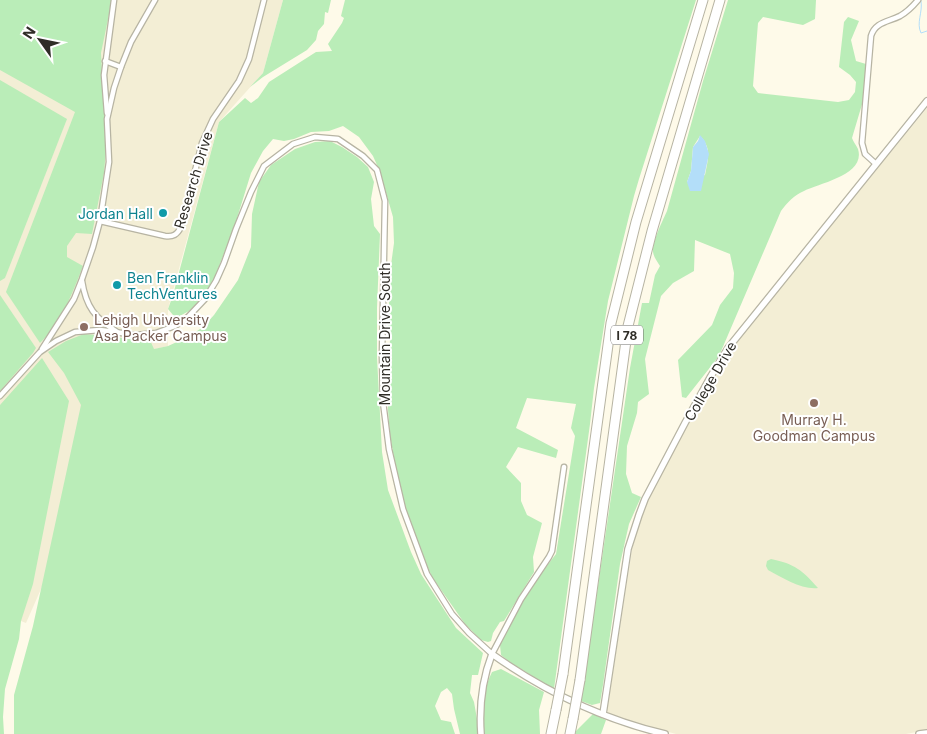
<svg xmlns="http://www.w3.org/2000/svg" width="927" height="734" viewBox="0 0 927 734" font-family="Inter,sans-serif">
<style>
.built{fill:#f3eed5}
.green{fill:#baedb8;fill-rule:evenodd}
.water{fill:#b3def9}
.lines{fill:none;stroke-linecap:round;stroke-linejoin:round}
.stream{stroke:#b3def9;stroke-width:1}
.minor-casing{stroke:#b7b4a3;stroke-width:7}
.tertiary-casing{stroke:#b7b4a3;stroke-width:8}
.motorway-casing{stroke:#b7b4a3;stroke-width:11}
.minor{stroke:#fff;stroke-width:4.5}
.tertiary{stroke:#fff;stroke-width:5.5}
.motorway{stroke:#fff;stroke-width:9}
.motorway-bridge-casing{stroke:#b7b4a3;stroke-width:11;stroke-linecap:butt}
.motorway-bridge{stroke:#fff;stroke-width:9}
.culture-dot{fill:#0f9aa8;stroke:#fff;stroke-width:2}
.education-dot{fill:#8d6e63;stroke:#fff;stroke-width:2}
.labels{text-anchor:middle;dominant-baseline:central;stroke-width:4;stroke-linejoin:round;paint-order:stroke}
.shield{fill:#fff;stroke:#6d6c68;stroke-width:1}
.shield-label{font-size:12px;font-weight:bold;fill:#2f2d27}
.street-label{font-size:14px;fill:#2f2d27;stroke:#fff}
.culture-label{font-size:14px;fill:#0d838f;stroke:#fff;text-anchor:end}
.education-label{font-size:14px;fill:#785e54;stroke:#fff;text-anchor:start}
</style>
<rect width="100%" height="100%" fill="#fefae9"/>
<g class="built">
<path d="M 0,0 L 283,0 L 263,73 L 219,122 L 168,309 L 168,346 L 146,351 L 26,623 L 0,613 Z"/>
<path d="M 927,108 L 927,730 L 906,734 L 676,734 L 625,720 L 609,714 L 607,710 L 632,550 L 638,525 L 649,497 L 715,374 L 737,340 Z"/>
</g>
<g class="green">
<path d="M 0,0 L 112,0 L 101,53 L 106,149 L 104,173 L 92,234 L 76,233 L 67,246 L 67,257 L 83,266 C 73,292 61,324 40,343 L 6,292 L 75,112 L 0,70 Z"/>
<path d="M 283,0 L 331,0 L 328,13 L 325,12 L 324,24 L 318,31 L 316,40 L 307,50 L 263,77 L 250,87 L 263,73 Z"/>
<path d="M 345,0 L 696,0 L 639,179 L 634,196 L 608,301 L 594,388 L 590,424 L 554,689 L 511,663 L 501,655 L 500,645 L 511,622 L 532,585 L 556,554 L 575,436 L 571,428 L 576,404 L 527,398 L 516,428 L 558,450 L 556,458 L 518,447 L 506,467 L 521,483 L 521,501 L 527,515 L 542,523 L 533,557 L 534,572 L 504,621 L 500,622 L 493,633 L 491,641 L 488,642 L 481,640 L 465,624 L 432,577 L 418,545 L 404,504 L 398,481 L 390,435 L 388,410 L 388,357 L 390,341 L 388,324 L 391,265 L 394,243 L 393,217 L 380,172 L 373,156 L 359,137 L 343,126 L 329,131 L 311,132 L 294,139 L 284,141 L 273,139 L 263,151 L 251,173 L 234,228 L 213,282 L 203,298 L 189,311 L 178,317 L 173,315 L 168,309 L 173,295 L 219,122 L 245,98 L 251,103 L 258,98 L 269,82 L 316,52 L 332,51 L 328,44 L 342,23 L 344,18 L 341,16 Z"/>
<path d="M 728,0 L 816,0 L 815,19 L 803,25 L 763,17 L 758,23 L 753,86 L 758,93 L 838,102 L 849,100 L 855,92 L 856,82 L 850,75 L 839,67 L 844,22 L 848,17 L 859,21 L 851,40 L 856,61 L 866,64 L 863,101 L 852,138 C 853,141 856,145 858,149 C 866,175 820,183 804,191 C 794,195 787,203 781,211 L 719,356 L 686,398 L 682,397 L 678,360 L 712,325 L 720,305 L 733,288 L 734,273 L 730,254 L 695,240 L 694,271 L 673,283 L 661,296 L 645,359 L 649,394 L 638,402 L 637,413 L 627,446 L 626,474 L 632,493 L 641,497 L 629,524 L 620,564 L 603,685 L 600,703 L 592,705 L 581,701 L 630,368 L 642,303 L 649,303 L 655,275 L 660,266 C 657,261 654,258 653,252 C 652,242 663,220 667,211 L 703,81 ZM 700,136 C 712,148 708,159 705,175 L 687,182 L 691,171 L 693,147 Z"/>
<path d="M 0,80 L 67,119 L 5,278 L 0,281 Z"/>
<path d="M 330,141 L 342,147 L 357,157 L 368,167 L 374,182 L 371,199 L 374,226 L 380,234 L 377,308 L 377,357 L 382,452 L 388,490 L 411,552 L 421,574 L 456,628 L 483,653 L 478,675 L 472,675 L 470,693 L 474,702 L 477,719 L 477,734 L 460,734 L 454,709 L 452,694 L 447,688 L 441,692 L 435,706 L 441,720 L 451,722 L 455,734 L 14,734 L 14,695 L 33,626 L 81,405 L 64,373 L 48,352 L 66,341 L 84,334 L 110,336 L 128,339 L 149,338 L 154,349 L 168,346 L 188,337 L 203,327 L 214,315 L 238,280 L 251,247 L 252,214 L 259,182 L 271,165 L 295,149 L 315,142 Z"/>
<path d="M 0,295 L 36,348 L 33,353 L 0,391 Z"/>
<path d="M 42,358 L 69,401 L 33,584 L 21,621 L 19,639 L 5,689 L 3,717 L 4,734 L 0,734 L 0,405 Z"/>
<path d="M 771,559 C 795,564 802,570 818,588 C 802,590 783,578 768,570 L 766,566 L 767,561 Z"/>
<path d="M 501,669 L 544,692 L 539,710 L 540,734 L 483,734 C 482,712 482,692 492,672 Z"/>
<path d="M 593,714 L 606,720 L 601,734 L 575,734 L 576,731 Z"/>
</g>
<path class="water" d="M 700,135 L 705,141 L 709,154 L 701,191 L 690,191 L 687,182 L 691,171 L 693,147 L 698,141 Z"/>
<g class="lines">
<path class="stream" d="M 921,1 C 923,12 916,23 921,33 L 927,31"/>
<g class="minor-casing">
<g id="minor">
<path d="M 105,61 L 121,67"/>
<path d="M 107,113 L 104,75 L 114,0"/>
<path d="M 876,164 L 865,154 L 862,143 L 871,36 C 875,22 888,22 900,16 C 907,12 913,6 918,0"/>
<path d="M 100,221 L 165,236 C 173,237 177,235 181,227 L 202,143 L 213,119 L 239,81 L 249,59 L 264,0"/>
<path d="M 82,281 C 86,307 95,318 117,332"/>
<path d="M 42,349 L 74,299 L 82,279 L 93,247 L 100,221 L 109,162 L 107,119 L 114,88 L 121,67 L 131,42 L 155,0"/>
<path d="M 0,396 L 40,352 L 56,341 L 75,332 L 100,330 L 136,335 L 156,333 L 175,326 L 188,317 L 205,299 L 216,281 L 224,263 L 236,229 L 251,192 L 264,166 L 293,144 L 315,137 L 338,139 L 363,156 L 377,170 L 385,201 L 382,356 L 383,402 L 389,449 L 403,509 L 427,574 L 452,614 L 469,633 L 492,654 L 521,599 L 549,557 L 552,551 L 564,467"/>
</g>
</g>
<g class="tertiary-casing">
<g id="tertiary">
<path d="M 603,714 L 628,549 L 639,515 L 645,499 L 685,423 L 711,376 L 728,348 L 927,101"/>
<path d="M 481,734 C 479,706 482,680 492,654 C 544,691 602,719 665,734"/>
<path d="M 919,734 L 927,733"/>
</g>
</g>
<g class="motorway-casing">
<g id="motorway">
<path d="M 563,674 L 611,323 L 636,222 L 703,0"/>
<path d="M 580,680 L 628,326 L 652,231 L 720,0"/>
<path d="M 551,734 L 556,710"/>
<path d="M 570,734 L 573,719"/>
</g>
</g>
<use href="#minor" class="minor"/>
<use href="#tertiary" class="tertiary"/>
<use href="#motorway" class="motorway"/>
<g class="motorway-bridge-casing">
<g id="motorway-bridge">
<path d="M 556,710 L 563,674"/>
<path d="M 573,719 L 580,680"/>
</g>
</g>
<use href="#motorway-bridge" class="motorway-bridge"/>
</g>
<g class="culture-dot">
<circle cx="163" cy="213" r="5"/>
<circle cx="117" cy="285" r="5"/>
</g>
<g class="education-dot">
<circle cx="84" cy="327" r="5"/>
<circle cx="814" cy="403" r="5"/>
</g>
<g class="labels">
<rect class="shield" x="611" y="325.5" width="32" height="19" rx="4"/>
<g class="shield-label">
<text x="627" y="335">I 78</text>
</g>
<g class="street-label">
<text transform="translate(193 180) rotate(-73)">Research Drive</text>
<text transform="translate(384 334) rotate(-90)">Mountain Drive South</text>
<text transform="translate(710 381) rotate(-60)">College Drive</text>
</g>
<g class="culture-label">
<text x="153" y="213">Jordan Hall</text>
<text x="127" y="277" text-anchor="start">Ben Franklin<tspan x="127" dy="16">TechVentures</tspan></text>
</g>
<g class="education-label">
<text x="94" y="319">Lehigh University<tspan x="94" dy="16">Asa Packer Campus</tspan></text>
<text x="814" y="419" text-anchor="middle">Murray H.<tspan x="814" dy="16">Goodman Campus</tspan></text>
</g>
</g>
<g transform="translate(40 40) rotate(303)" stroke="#ffffff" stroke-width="4" paint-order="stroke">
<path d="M0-4L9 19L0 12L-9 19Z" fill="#2f2d27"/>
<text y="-8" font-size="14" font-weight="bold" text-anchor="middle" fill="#2f2d27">N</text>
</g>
</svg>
